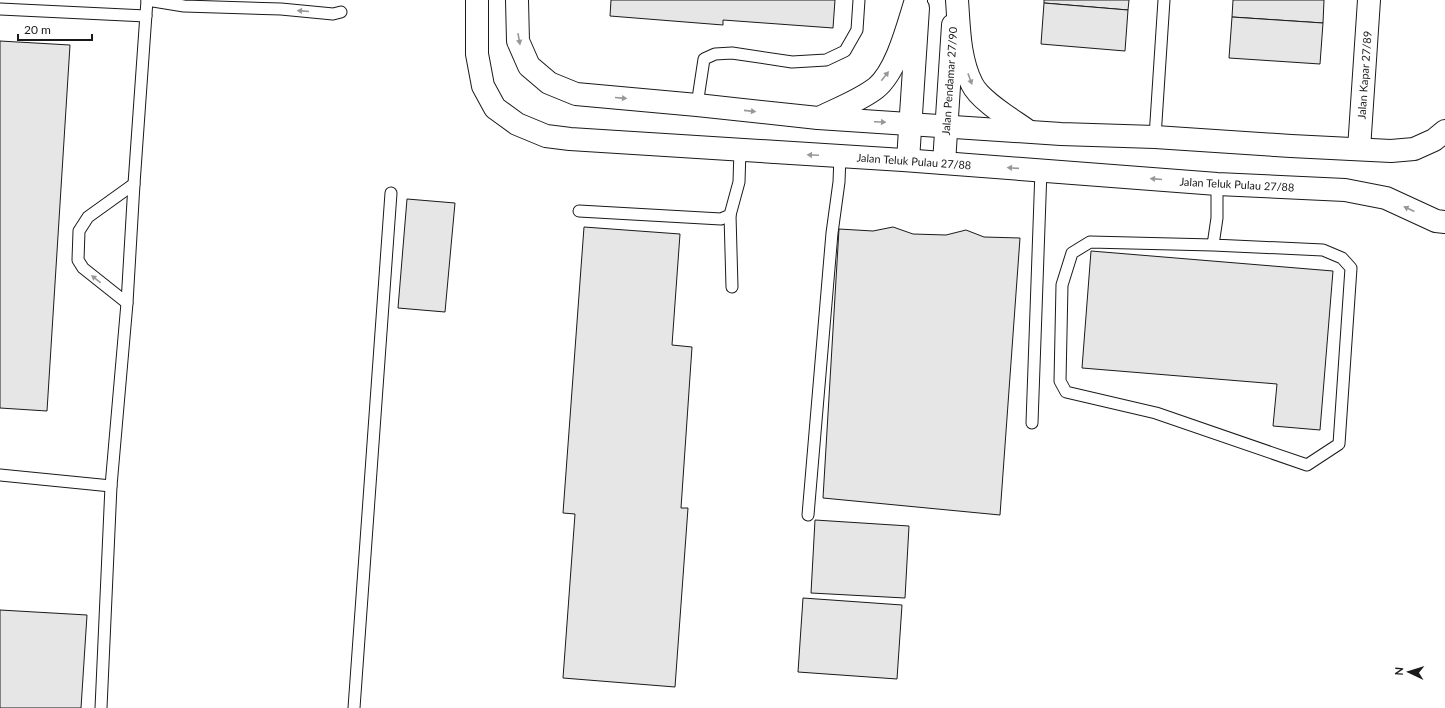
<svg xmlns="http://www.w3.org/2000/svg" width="1445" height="708" viewBox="0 0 1445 708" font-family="Lato,sans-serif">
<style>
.building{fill:#e6e6e6;stroke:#1a1a1a}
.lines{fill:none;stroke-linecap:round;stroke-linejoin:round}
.service-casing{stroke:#1a1a1a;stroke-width:13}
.minor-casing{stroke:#1a1a1a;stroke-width:24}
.tertiary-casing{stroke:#1a1a1a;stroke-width:24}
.service{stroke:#fff;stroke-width:11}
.minor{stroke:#fff;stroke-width:22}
.tertiary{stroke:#fff;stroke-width:22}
.oneway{fill:#989898}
.labels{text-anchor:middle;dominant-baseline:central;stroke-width:3;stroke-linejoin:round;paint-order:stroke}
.street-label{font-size:11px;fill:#1a1a1a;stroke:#fff}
</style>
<rect width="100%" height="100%" fill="#fff"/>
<g class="building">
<path d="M 611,0 L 835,0 L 833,28 L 723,20 L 723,25 L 610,16 Z"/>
<path d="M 1044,0 L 1129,0 L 1128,10 L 1044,3 Z"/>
<path d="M 1233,0 L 1324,0 L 1323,23 L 1232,17 Z"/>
<path d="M 1044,3 L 1128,10 L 1125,51 L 1041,44 Z"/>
<path d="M 1232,17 L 1323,23 L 1320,64 L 1229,58 Z"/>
<path d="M 0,41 L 70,45 L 47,411 L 0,408 Z"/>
<path d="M 407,199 L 455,203 L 445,312 L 398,308 Z"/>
<path d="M 584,227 L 680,234 L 672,345 L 692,347 L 681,508 L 688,508 L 675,687 L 563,678 L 575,514 L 563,513 Z"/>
<path d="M 893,227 L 913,234 L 946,235 L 966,230 L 984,237 L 1020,238 L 1000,515 L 823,498 L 839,229 L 873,231 Z"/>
<path d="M 1091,251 L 1333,271 L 1320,430 L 1273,426 L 1277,384 L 1082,368 Z"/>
<path d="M 815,520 L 909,526 L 905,598 L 811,593 Z"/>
<path d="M 803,598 L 902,605 L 897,679 L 798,672 Z"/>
<path d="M 0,610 L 87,615 L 81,708 L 0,708 Z"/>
</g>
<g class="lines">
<g class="service-casing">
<g id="service">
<path d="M 147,0 L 184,6 L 281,9 L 333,14 L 341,12"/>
<path d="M 0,9 L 146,16"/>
<path d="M 697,105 L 704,59 L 715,54 L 732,53 L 792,62 L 826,60 L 845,51 L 857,30 L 859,0"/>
<path d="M 1155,137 L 1164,0"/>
<path d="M 579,211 L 721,219 L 730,215 L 739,182 L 740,150"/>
<path d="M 730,215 L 732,287"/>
<path d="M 1213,245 L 1090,242 L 1072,253 L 1062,285 L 1060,381 L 1066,392 L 1156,413 L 1307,465 L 1339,444 L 1351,268 L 1342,258 L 1323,250 L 1213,245 L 1217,218 L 1217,184"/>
<path d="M 127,303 L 83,268 L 78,260 L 79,231 L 88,217 L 134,184"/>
<path d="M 1032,423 L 1041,170"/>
<path d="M 0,475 L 111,486"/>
<path d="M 808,515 L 832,233 L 839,182 L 840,156"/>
<path d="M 101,708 L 111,486 L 127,303 L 134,184 L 147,0"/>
<path d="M 354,708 L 391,193"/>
</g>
</g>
<g class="minor-casing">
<g id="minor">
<path d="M 1359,149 L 1369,0"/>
<path d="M 908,160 L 918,8"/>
<path d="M 944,163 L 953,25"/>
</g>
</g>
<g class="tertiary-casing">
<g id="tertiary">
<path d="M 477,0 L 477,54 L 483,86 L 495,108 L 517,124 L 546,136 L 570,139 L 903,160 L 1217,184 L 1345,190 L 1386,198 L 1436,221 L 1445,222"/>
<path d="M 517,0 L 518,41 L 529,66 L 549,83 L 576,94 L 697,105 L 818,118 L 1061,134 L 1155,137 L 1291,146 L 1391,151 L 1414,149 L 1434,140 L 1445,131"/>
<path d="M 957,0 C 959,27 959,59 972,84 C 980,101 1013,120 1028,131"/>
<path d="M 819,118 C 837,109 859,101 876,88 C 897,71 908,25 916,0"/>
</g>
</g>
<use href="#service" class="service"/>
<use href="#minor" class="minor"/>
<use href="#tertiary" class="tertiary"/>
</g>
<defs><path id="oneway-solid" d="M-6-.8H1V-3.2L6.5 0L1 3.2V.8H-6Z"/></defs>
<g class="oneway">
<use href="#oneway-solid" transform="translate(303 11) rotate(-175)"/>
<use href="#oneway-solid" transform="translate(519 39) rotate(80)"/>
<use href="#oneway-solid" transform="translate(885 76) rotate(-52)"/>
<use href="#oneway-solid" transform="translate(970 79) rotate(70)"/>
<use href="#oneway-solid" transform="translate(621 98) rotate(5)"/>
<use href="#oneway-solid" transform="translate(750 111) rotate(6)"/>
<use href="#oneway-solid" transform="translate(880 122) rotate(3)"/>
<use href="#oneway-solid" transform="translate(813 155) rotate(-177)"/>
<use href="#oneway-solid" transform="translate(1013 168) rotate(-176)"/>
<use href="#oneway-solid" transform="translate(1156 179) rotate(-175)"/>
<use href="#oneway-solid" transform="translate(1409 209) rotate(-155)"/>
<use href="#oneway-solid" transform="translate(96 279) rotate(-141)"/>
</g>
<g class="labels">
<g class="street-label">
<text transform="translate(1364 75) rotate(-86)">Jalan Kapar 27/89</text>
<text transform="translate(949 81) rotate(-86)">Jalan Pendamar 27/90</text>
<text transform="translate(914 161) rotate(4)">Jalan Teluk Pulau 27/88</text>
<text transform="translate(1237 184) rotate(3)">Jalan Teluk Pulau 27/88</text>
</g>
</g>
<g transform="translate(1409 672) rotate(274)" stroke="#ffffff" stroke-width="3" paint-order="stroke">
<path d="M0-3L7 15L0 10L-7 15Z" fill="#1a1a1a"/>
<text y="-6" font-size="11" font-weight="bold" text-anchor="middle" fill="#1a1a1a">N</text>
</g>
<path d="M18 34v6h74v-6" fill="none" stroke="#1a1a1a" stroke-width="2"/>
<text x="24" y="34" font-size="12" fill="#1a1a1a" stroke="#ffffff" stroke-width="3" paint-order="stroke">20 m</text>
</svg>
